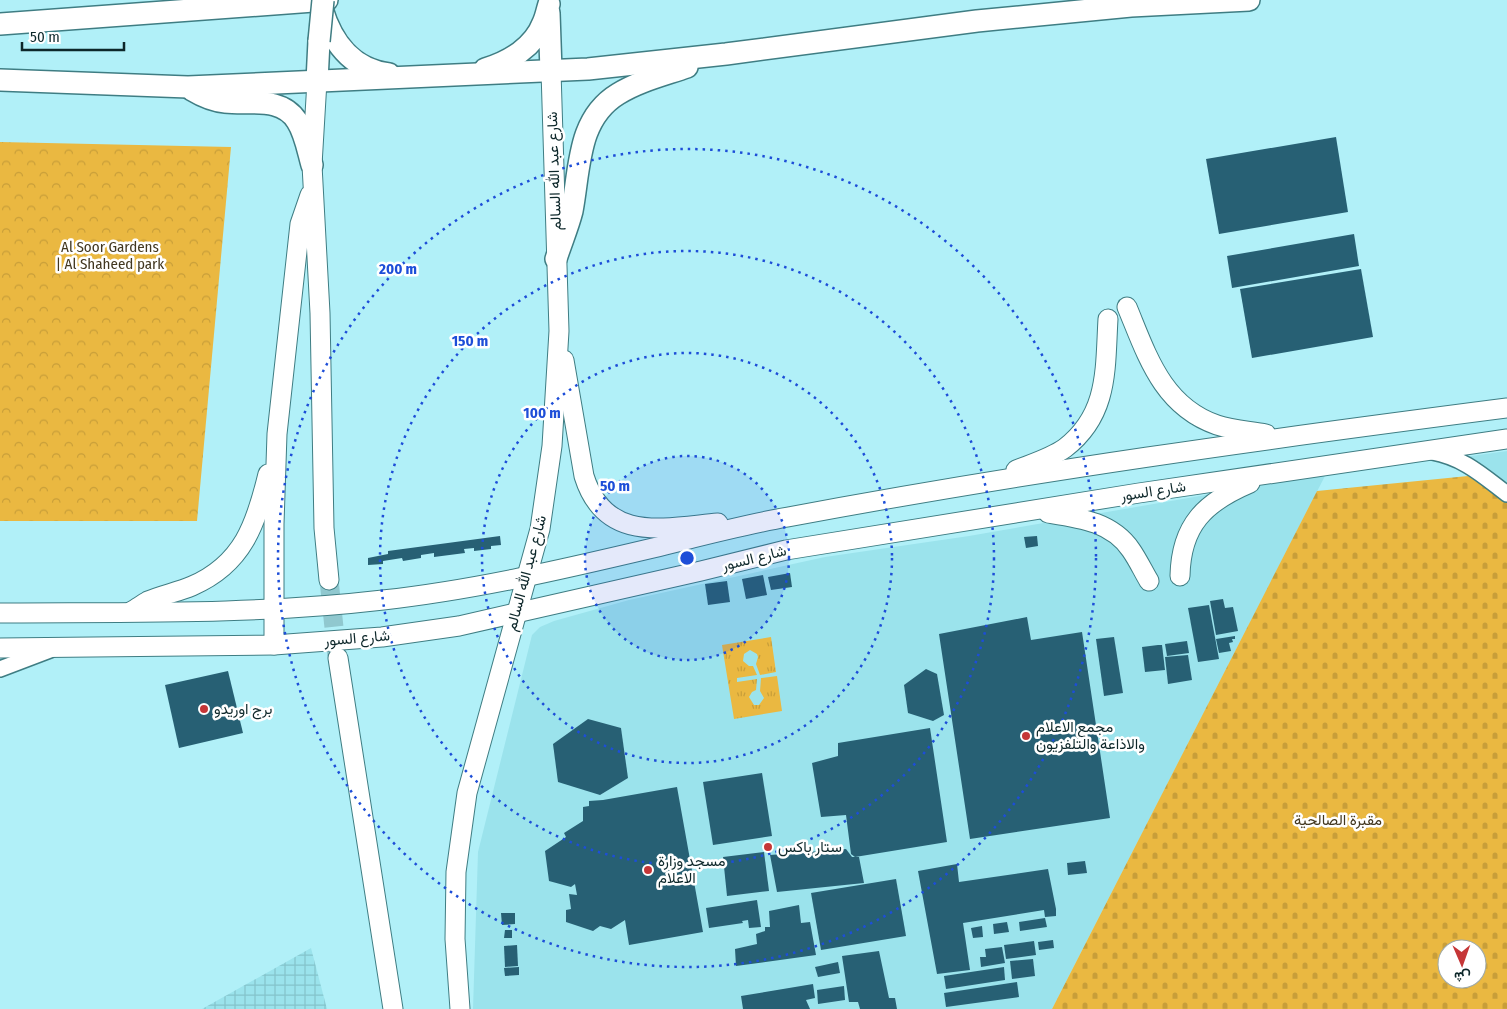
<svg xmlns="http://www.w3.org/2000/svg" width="1507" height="1009" viewBox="0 0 1507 1009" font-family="'Fira Sans Condensed',Vazirmatn,sans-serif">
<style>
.built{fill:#9be3ec}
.industrial{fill:url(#industrial-grid)}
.grass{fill:url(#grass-tufts)}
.cemetery{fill:url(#cemetery-stones);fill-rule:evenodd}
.park{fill:url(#park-crowns)}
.building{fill:#276074}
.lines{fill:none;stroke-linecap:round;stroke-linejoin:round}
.major-tunnel{stroke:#90c8cf;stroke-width:19;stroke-dasharray:19 9;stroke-linecap:butt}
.minor-casing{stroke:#3f7d83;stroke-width:18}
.major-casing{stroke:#3f7d83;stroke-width:21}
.highway-casing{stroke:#3f7d83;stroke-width:24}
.minor{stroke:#fff;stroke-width:15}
.major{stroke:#fff;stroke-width:19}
.highway{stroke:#fff;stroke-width:21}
.highway-bridge-casing{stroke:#3f7d83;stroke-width:24;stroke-linecap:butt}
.highway-bridge{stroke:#fff;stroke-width:21}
.ring{fill:none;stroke:#1d4ed8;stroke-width:2.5;stroke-dasharray:2.5 5}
.poi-dot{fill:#c53637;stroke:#fff;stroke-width:2}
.labels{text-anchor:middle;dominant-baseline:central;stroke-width:5;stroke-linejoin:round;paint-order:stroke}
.street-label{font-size:15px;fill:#0d272a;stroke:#fff}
.park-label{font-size:15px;fill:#423720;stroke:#fff}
.poi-label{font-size:15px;fill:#0d272a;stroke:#fff;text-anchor:start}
.centre{fill:#1d4ed8;stroke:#fff;stroke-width:2.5}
.ring-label{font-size:15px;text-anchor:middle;font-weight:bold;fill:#1d4ed8;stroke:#fff;stroke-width:5;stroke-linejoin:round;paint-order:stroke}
</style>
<defs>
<pattern id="industrial-grid" width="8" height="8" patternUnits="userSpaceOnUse" patternTransform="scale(1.25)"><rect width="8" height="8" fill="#9be3ec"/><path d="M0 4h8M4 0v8" fill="none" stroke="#84c3cb"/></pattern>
<pattern id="grass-tufts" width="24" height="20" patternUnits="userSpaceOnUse" patternTransform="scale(1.25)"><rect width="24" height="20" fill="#eab841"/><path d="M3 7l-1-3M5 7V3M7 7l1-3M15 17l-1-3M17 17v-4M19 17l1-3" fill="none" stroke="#c89e39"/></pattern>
<pattern id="cemetery-stones" width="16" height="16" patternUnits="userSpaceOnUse" patternTransform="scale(1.25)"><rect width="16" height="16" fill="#eab841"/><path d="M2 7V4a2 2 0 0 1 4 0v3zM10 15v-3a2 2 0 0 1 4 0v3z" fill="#c89e39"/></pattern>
<pattern id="park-crowns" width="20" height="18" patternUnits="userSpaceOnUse" patternTransform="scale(1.25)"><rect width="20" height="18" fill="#eab841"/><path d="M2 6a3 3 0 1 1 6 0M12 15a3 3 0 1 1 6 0" fill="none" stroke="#c89e39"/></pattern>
</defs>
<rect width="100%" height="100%" fill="#b1f0f8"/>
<g class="built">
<path d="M 1507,451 L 1507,501 L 1443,460 Z"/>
<path d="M 1326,474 L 1052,1009 L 473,1009 L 478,852 L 532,635 L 540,627 L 554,621 L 629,600 L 825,557 L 969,536 Z"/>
</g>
<path class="industrial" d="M 311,948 L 327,1009 L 202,1009 Z"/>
<path class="grass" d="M 771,637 L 776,672 L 760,675 L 756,664 L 758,657 L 757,654 L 750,650 L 744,654 L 743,661 L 749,666 L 753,666 L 757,675 L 737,678 L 737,682 L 757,679 L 756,690 L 752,692 L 749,697 L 754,705 L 759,705 L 764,698 L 760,691 L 761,678 L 777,676 L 782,711 L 734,719 L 722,645 Z"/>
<path class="cemetery" d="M 1468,476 L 1507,501 L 1507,1009 L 1052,1009 L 1317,491 ZM 1447,949 L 1477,949 L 1477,979 L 1447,979 Z"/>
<path class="park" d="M 0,142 L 231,147 L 197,521 L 0,521 Z"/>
<g class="building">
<path d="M 1336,137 L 1348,212 L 1219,234 L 1206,159 Z"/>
<path d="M 1354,234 L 1359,266 L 1232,288 L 1227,256 Z"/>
<path d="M 1361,269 L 1373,337 L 1252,358 L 1240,289 Z"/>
<path d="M 500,536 L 501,545 L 491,546 L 491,549 L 474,551 L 474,548 L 464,549 L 465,553 L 434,557 L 434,553 L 421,555 L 421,558 L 403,561 L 402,558 L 383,561 L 383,564 L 368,565 L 368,558 L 388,554 L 388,551 Z"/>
<path d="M 1037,536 L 1038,546 L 1026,548 L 1024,537 Z"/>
<path d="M 790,573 L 792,587 L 771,590 L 768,577 Z"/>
<path d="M 763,575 L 767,595 L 746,599 L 742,579 Z"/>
<path d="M 727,581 L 730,602 L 708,605 L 705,584 Z"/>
<path d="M 1223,599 L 1225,608 L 1233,607 L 1238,631 L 1216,635 L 1210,601 Z"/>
<path d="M 1209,605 L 1219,659 L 1198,662 L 1188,608 Z"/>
<path d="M 1027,617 L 1031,640 L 1082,632 L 1110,818 L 970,839 L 939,634 Z"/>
<path d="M 1235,636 L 1235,639 L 1232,639 L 1233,642 L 1229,643 L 1231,651 L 1219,653 L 1216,639 Z"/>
<path d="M 1114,637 L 1123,693 L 1104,696 L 1096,639 Z"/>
<path d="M 1187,641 L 1189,653 L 1167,656 L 1165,644 Z"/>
<path d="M 1158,645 L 1162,645 L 1165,670 L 1145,672 L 1142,647 Z"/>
<path d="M 1188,655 L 1192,680 L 1168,684 L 1165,657 Z"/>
<path d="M 926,669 L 937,674 L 944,715 L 933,721 L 908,713 L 904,685 Z"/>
<path d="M 228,671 L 243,733 L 179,748 L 165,685 Z"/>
<path d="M 588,719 L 621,728 L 628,778 L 600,795 L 558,782 L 553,744 Z"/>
<path d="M 930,728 L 947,842 L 855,857 L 851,854 L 846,815 L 821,817 L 812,763 L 838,756 L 838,743 Z"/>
<path d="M 762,773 L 772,836 L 713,845 L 703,782 Z"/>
<path d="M 677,787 L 703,932 L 629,945 L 625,920 L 611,929 L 600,926 L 593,931 L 566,922 L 566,910 L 571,909 L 569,894 L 577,895 L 575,884 L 571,887 L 549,881 L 545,851 L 566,837 L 564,833 L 583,821 L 583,807 L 589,806 L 589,801 L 603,800 Z"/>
<path d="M 846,849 L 852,857 L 859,857 L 864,883 L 777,892 L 770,855 Z"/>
<path d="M 764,852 L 769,891 L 727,896 L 723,857 Z"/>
<path d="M 1085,861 L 1087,873 L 1068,875 L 1067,863 Z"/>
<path d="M 957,864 L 959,882 L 1048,869 L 1056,909 L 1056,916 L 1045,917 L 1044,910 L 963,923 L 970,970 L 937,974 L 918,871 Z"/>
<path d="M 896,879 L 906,936 L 821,950 L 811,893 Z"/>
<path d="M 757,900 L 761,927 L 749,928 L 748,920 L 742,921 L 743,923 L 709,928 L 706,908 Z"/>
<path d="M 799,905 L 801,923 L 810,922 L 816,955 L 736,966 L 735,949 L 757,944 L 756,934 L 765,931 L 765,927 L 770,927 L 769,911 Z"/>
<path d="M 501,913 L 515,913 L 515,924 L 502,925 Z"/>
<path d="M 1045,918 L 1047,927 L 1020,931 L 1019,922 Z"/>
<path d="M 1007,922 L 1009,932 L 994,934 L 993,924 Z"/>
<path d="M 982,926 L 983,937 L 973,938 L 971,928 Z"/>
<path d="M 505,930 L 512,930 L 512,938 L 504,938 Z"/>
<path d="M 1053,940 L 1054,948 L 1039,950 L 1038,942 Z"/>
<path d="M 1034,941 L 1036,955 L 1006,959 L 1004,945 Z"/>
<path d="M 517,945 L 518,966 L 505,967 L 504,946 Z"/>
<path d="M 1002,947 L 1005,963 L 981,967 L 980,957 L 986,957 L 985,949 Z"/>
<path d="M 879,951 L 889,998 L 895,998 L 897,1009 L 860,1009 L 858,1002 L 849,1002 L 842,956 Z"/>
<path d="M 1033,959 L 1035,976 L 1012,979 L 1010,961 Z"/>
<path d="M 838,962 L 840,973 L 818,977 L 815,967 Z"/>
<path d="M 519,967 L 519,975 L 505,976 L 504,968 Z"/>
<path d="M 1004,967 L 1005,980 L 946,989 L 944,976 Z"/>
<path d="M 1017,982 L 1019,997 L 946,1007 L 944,993 Z"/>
<path d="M 813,984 L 815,998 L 806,1000 L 810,1009 L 743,1009 L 741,996 Z"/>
<path d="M 844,986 L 845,1000 L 818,1004 L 817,990 Z"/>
</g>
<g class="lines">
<path class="major-tunnel" d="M 329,580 L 337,656"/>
<g class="minor-casing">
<g id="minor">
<path d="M 1432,452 C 1464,458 1482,475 1507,494"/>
<path d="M 0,669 L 50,650"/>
</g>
</g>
<g class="major-casing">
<g id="major">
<path d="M 317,81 L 312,165 L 320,313 L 324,528 L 329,580"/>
<path d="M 1127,307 C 1147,355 1162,406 1217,425 C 1232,430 1250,431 1266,434"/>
<path d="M 564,360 L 584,476 C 605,543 663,528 718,523"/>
<path d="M 1016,470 C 1031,464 1051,458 1065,448 C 1109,414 1105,369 1108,319"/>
<path d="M 1048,513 C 1080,518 1112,522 1131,550 C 1138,560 1143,571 1149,581"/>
<path d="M 1180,576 C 1181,525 1205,502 1250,483"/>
<path d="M 132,611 C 137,608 143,604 148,601 C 162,595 178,592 192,586 C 243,564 256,524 268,474"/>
<path d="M 0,613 C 128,612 255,615 383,600 C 474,590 564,569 653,548 C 698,537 742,525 788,517 C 1026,472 1266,439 1507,408"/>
<path d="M 274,645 L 274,524 L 277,434 L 300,224 L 310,195"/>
<path d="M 0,648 L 274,645 L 382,637 L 459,626 L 516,613 L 701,571 L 786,550 L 1139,493 L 1507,439"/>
<path d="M 338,658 L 393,1009"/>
<path d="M 460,1009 L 455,939 L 456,872 L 467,793 L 540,529 L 552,446 L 559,331 L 551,71"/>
</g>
</g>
<g class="highway-casing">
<g id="highway">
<path d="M 322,9 C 332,42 351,69 389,74"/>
<path d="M 549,13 L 551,71"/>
<path d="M 0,24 L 327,0"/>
<path d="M 485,69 C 509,62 534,47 543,23 C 546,17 547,10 549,4"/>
<path d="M 0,80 L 188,87 L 588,69 L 726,54 L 977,21 L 1131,6 L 1249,0"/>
<path d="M 317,81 L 319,41"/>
<path d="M 192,90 C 202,96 213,101 225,102 C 250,105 281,96 297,121 C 305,133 308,151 312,165"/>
<path d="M 556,259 C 561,243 568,227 572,211 C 580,169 577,119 618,94 C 639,81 664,75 687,67"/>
</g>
</g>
<use href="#minor" class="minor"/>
<use href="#major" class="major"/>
<use href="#highway" class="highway"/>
<g class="highway-bridge-casing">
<path id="highway-bridge" d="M 319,41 L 323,0"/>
</g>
<use href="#highway-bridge" class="highway-bridge"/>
</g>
<circle cx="687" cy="558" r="102" fill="#1d4ed8" fill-opacity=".12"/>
<g class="ring">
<circle cx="687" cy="558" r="102"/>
<circle cx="687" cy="558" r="205"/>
<circle cx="687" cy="558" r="307"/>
<circle cx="687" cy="558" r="409"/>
</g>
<g class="poi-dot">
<circle cx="204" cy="709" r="5"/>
<circle cx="1026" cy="736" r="5"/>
<circle cx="768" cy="847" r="5"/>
<circle cx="648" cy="870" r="5"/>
</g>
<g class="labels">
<g class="street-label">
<text transform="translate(554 171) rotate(-92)">شارع عبد الله السالم</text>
<text transform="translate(1153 491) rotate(-9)">شارع السور</text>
<text transform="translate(754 558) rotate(-14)">شارع السور</text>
<text transform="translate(526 573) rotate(-75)">شارع عبد الله السالم</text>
<text transform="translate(357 638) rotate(-5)">شارع السور</text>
</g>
<g class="park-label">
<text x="110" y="247">Al Soor Gardens<tspan x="110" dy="17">| Al Shaheed park</tspan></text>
<text x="1338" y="820">مقبرة الصالحية</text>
</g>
<g class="poi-label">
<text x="214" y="709">برج اوريدو</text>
<text x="1036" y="727">مجمع الاعلام<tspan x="1036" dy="17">والاذاعة والتلفزيون</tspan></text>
<text x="778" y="847">ستار باكس</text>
<text x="658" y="861">مسجد وزارة<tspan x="658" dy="17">الاعلام</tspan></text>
</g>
</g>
<circle cx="687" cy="558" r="8" class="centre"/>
<g class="ring-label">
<text x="398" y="274">200 m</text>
<text x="470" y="346">150 m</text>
<text x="542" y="418">100 m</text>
<text x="615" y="491">50 m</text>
</g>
<g transform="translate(1462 964) rotate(178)"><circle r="24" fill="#ffffff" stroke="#9ea9aa"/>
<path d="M0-4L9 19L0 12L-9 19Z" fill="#c53637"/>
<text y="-8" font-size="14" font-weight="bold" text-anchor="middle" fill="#0d272a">ش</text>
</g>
<path d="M22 42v8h102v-8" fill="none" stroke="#0d272a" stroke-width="2.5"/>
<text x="30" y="42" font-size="15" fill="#0d272a" stroke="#ffffff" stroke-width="4" paint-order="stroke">50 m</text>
</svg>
